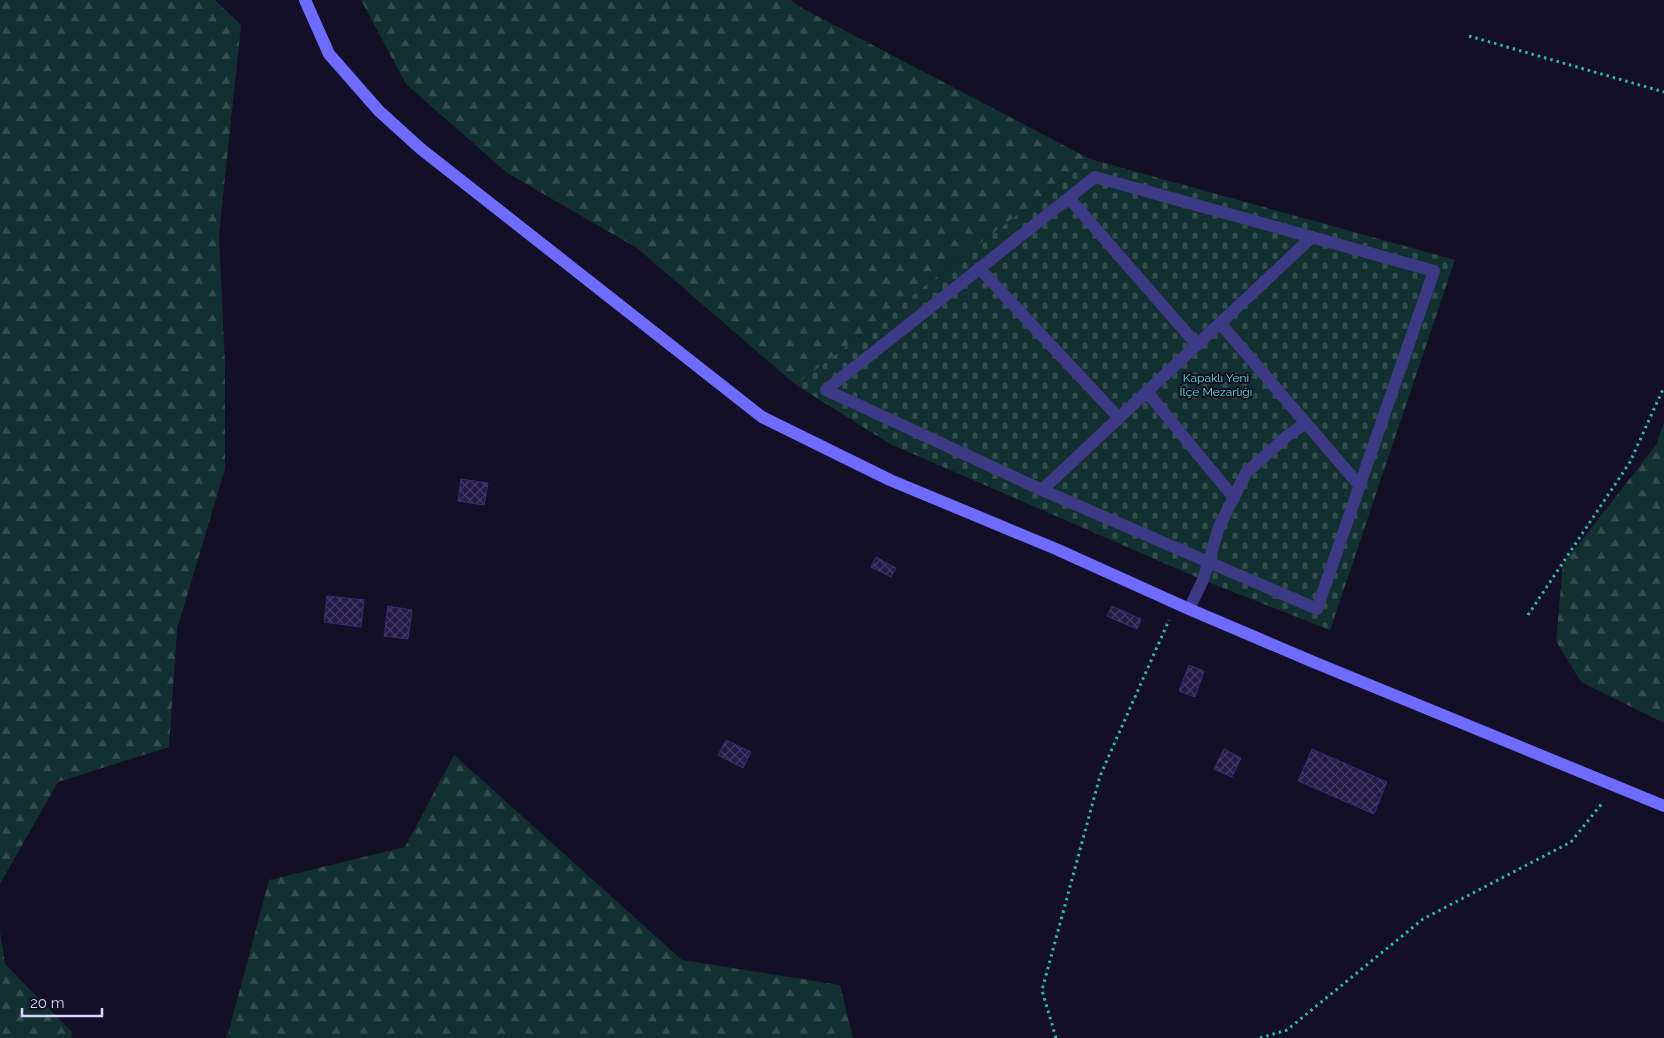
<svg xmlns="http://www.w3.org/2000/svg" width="1664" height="1038" viewBox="0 0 1664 1038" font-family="Raleway,sans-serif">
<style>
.forest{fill:url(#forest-firs)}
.cemetery{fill:url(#cemetery-stones)}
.building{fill:url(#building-cross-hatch);stroke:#3b2d73}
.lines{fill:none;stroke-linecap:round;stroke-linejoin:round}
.path{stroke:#2fb8b0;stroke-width:3;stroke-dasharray:2.5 4;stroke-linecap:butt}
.lane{stroke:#3d3a85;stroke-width:12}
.secondary{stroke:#6f6bff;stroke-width:12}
.labels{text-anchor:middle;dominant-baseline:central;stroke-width:4;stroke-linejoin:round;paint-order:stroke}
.park-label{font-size:12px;fill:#5fe0c0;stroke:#130f26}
</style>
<defs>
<pattern id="forest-firs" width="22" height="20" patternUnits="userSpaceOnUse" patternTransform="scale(1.25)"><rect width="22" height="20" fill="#12302f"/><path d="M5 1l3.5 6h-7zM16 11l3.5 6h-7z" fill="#344d4e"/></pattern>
<pattern id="cemetery-stones" width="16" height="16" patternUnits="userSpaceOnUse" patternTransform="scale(1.25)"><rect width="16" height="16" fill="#12302f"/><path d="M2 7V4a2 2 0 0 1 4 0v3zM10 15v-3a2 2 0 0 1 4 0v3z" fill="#344d4e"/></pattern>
<pattern id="building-cross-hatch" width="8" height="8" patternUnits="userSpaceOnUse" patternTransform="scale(1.25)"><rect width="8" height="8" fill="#241b47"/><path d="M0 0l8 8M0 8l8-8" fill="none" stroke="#433b63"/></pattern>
</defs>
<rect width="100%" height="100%" fill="#130f26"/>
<g class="forest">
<path d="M 0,0 L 215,0 L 241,25 L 219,235 L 225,365 L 225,469 L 177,629 L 169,747 L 58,782 L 0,884 Z"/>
<path d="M 361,0 L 791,0 L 800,7 L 1090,159 L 796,385 L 637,248 L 507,173 L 406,84 Z"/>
<path d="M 1664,422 L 1664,723 L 1581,682 L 1556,641 L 1563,564 L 1656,445 Z"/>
<path d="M 454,755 L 682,960 L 840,985 L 853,1038 L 227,1038 L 269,880 L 405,847 Z"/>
<path d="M 0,932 L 5,964 L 72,1032 L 72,1038 L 0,1038 Z"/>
</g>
<path class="cemetery" d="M 1090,159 L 1455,260 L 1330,630 L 1203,580 L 890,444 L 796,385 Z"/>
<g class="building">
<path d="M 461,479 L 488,483 L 484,505 L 458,501 Z"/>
<path d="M 876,557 L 896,568 L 891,577 L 871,567 Z"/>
<path d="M 327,596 L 364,600 L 361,627 L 324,622 Z"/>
<path d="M 388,606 L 412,610 L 408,639 L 384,636 Z"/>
<path d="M 1112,606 L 1141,619 L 1137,629 L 1107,616 Z"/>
<path d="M 1189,665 L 1204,671 L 1195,697 L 1179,691 Z"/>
<path d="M 726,740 L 751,752 L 743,768 L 718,755 Z"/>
<path d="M 1224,749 L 1241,758 L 1232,777 L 1214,769 Z"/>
<path d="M 1312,749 L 1387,782 L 1374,814 L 1298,781 Z"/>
</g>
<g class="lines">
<g class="path">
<path d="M 1469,36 L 1664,92"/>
<path d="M 1528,615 L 1630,462 L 1664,387"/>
<path d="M 1056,1038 L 1042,990 L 1100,776 L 1169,620"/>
<path d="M 1260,1038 L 1287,1030 L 1423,919 L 1571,842 L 1603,802"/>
</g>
<g class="lane">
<path d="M 1095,177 L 1434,271 L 1317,609 L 1042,490 L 826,390 Z"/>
<path d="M 1069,198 L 1197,345"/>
<path d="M 979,268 L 1119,418"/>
<path d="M 1220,323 L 1360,486"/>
<path d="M 1147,392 L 1234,498"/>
<path d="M 1042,490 L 1312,237"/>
<path d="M 1189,609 L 1203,580 L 1219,527 L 1246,473 L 1287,436 L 1306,423"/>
</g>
<path class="secondary" d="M 305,0 L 329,54 L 379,111 L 421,149 L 762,417 L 890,480 L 1056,549 L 1189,609 L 1311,661 L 1664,806"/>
</g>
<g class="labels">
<g class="park-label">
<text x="1216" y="378">Kapaklı Yeni<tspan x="1216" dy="14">İlçe Mezarlığı</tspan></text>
</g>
</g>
<path d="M22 1008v8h80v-8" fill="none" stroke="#d9d4ff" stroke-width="2.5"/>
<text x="30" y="1008" font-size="15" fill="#d9d4ff" stroke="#130f26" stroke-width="4" paint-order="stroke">20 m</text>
</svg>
